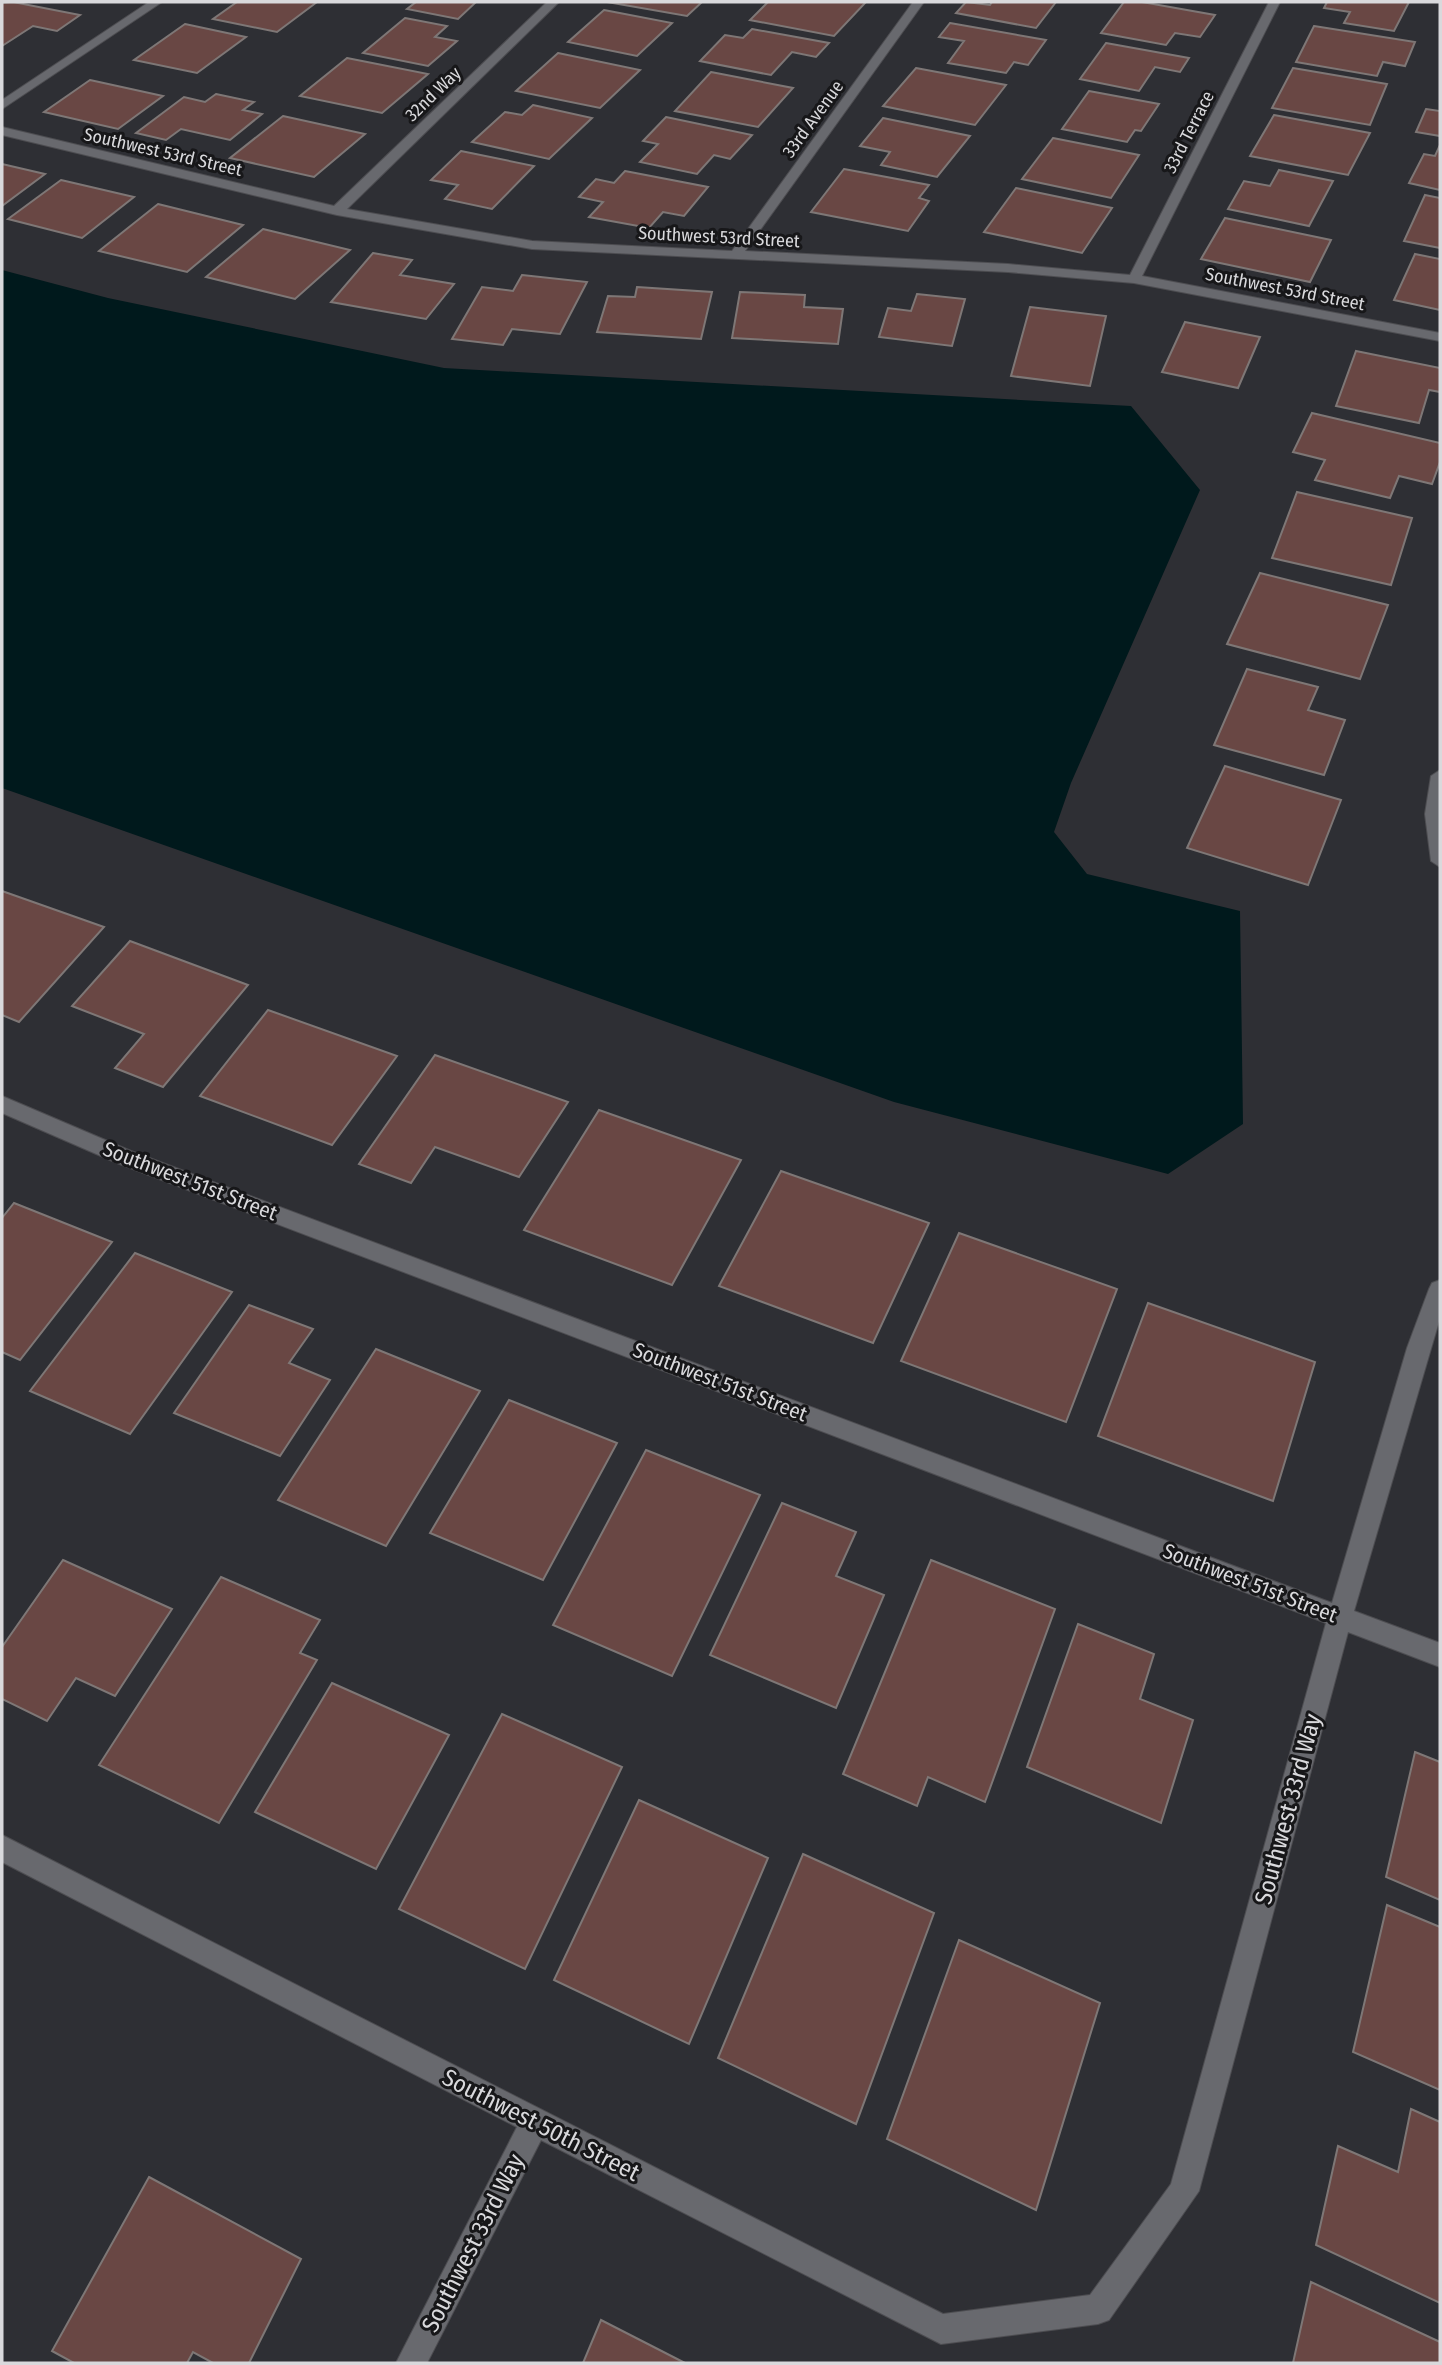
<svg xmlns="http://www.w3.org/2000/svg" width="1442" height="2365" viewBox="0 0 1442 2365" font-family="'Fira Sans Condensed',sans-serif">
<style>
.water{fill:#00191c}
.building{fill:#694744;stroke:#7e7776;stroke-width:2}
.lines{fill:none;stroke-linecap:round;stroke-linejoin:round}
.street-casing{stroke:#4d4d51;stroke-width:2}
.street{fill:#68696e;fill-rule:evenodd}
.labels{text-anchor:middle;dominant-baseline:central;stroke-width:6;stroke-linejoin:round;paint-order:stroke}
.far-street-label{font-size:18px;fill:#d9d9dc;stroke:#171719}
.street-label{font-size:21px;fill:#d9d9dc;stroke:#171719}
.near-street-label{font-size:24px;fill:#d9d9dc;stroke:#171719}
</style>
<rect width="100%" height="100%" fill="#2e2f34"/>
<path class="water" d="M 2,270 L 108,298 L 444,368 L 1131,406 L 1200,490 L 1071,783 L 1054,832 L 1087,874 L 1240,911 L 1243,1124 L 1168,1174 L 894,1102 L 2,788 Z"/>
<g class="building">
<path d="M 13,2 L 80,15 L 57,31 L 33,26 L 2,46 L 2,3 Z"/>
<path d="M 237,2 L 317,2 L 277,32 L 213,19 Z"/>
<path d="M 416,2 L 476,2 L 458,19 L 407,9 Z"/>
<path d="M 607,2 L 702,2 L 687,16 Z"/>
<path d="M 768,2 L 866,2 L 834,36 L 750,20 Z"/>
<path d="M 966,2 L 990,5 L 992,2 L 1056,2 L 1036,28 L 956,13 Z"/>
<path d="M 1124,2 L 1142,2 L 1215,15 L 1200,37 L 1175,33 L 1166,45 L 1101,33 Z"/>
<path d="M 1327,2 L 1409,2 L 1394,31 L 1344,23 L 1350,12 L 1324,8 Z"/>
<path d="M 604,10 L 672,23 L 637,56 L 568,42 Z"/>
<path d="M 405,18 L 447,26 L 435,37 L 457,41 L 428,66 L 363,53 Z"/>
<path d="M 950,23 L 1046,40 L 1028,65 L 1014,62 L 1006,73 L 948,63 L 964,41 L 939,37 Z"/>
<path d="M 185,24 L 246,37 L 197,73 L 134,60 Z"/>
<path d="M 1314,26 L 1415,42 L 1405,66 L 1383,62 L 1377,76 L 1296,62 Z"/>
<path d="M 752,29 L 829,43 L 816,57 L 792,52 L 771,75 L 700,61 L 725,35 L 743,38 Z"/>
<path d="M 1106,43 L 1189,58 L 1180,72 L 1155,67 L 1139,91 L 1080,79 Z"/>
<path d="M 558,53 L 640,70 L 600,108 L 516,91 Z"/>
<path d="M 347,58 L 428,74 L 382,113 L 300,96 Z"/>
<path d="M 916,68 L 1006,85 L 975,125 L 883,106 Z"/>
<path d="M 1293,68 L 1387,84 L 1370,125 L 1272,108 Z"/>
<path d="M 711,72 L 793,88 L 758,127 L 675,111 Z"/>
<path d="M 90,80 L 163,96 L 118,129 L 44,112 Z"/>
<path d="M 1089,91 L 1159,104 L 1141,131 L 1135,130 L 1127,142 L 1062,129 Z"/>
<path d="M 216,94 L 254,102 L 243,110 L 262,114 L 230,140 L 181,129 L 166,140 L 136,133 L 184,97 L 205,102 Z"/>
<path d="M 533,105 L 592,118 L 549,159 L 472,142 L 505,112 L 522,115 Z"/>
<path d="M 1426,109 L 1440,111 L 1440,136 L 1416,132 Z"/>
<path d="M 1274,115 L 1370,133 L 1348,175 L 1250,156 Z"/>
<path d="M 283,116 L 365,134 L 314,177 L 230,158 Z"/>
<path d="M 666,117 L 752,135 L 730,159 L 714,155 L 697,174 L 640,162 L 658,144 L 643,141 Z"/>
<path d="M 883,118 L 970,136 L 937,177 L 881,165 L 890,152 L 860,146 Z"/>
<path d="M 1053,138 L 1139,155 L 1111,198 L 1022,179 Z"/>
<path d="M 1440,145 L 1440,190 L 1409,183 L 1424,154 L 1435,156 Z"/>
<path d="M 461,151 L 534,166 L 492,209 L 445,199 L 458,185 L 431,180 Z"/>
<path d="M 2,164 L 45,174 L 2,206 Z"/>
<path d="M 844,169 L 929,185 L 919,198 L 929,201 L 908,231 L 811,212 Z"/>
<path d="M 1279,170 L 1333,181 L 1309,226 L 1228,209 L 1244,181 L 1270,186 Z"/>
<path d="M 625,171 L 708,187 L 684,216 L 663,212 L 649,228 L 589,217 L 603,202 L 579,197 L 596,179 L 614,183 Z"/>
<path d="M 61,180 L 134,197 L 82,238 L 8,219 Z"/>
<path d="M 1016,188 L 1112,208 L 1082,253 L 984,232 Z"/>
<path d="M 1425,195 L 1440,198 L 1440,248 L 1404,241 Z"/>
<path d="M 158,204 L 243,225 L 187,272 L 99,251 Z"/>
<path d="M 1225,218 L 1331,240 L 1310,282 L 1201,259 Z"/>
<path d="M 263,229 L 350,250 L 295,299 L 206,277 Z"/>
<path d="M 373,253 L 412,260 L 400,275 L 454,284 L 426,319 L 331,302 Z"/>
<path d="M 1415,254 L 1440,259 L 1440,310 L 1394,300 Z"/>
<path d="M 522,275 L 587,282 L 560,334 L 512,329 L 503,345 L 452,339 L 482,287 L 513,291 Z"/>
<path d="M 637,287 L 712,292 L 701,339 L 597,332 L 608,296 L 635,297 Z"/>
<path d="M 740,292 L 805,295 L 804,307 L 843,309 L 838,344 L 732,338 Z"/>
<path d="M 917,294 L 965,299 L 952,346 L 879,337 L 888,308 L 911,311 Z"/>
<path d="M 1030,307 L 1106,316 L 1090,386 L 1011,376 Z"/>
<path d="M 1185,322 L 1260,337 L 1238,388 L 1162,372 Z"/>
<path d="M 1356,351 L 1440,368 L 1440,392 L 1429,390 L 1419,423 L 1336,406 Z"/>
<path d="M 1312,413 L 1440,443 L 1440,462 L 1432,484 L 1399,476 L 1390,498 L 1315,480 L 1325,460 L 1293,452 Z"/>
<path d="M 1297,492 L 1412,518 L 1391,585 L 1272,558 Z"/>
<path d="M 1260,573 L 1388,605 L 1360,679 L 1227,644 Z"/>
<path d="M 1247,669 L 1318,687 L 1308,710 L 1345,720 L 1324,775 L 1214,745 Z"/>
<path d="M 1225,766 L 1341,800 L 1308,885 L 1187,848 Z"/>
<path d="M 2,891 L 104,927 L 19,1022 L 2,1015 Z"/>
<path d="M 130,941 L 248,985 L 163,1087 L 115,1068 L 144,1034 L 72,1006 Z"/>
<path d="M 268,1010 L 397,1056 L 332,1145 L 200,1096 Z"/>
<path d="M 435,1055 L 568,1102 L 519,1177 L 435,1147 L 411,1183 L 359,1164 Z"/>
<path d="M 599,1110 L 741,1160 L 672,1285 L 524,1230 Z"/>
<path d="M 781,1171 L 929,1223 L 873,1343 L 719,1286 Z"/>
<path d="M 14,1203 L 112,1242 L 20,1360 L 2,1352 L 2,1218 Z"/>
<path d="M 959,1233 L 1117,1289 L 1066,1422 L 901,1361 Z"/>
<path d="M 135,1253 L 232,1292 L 130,1434 L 30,1391 Z"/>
<path d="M 1148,1303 L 1315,1362 L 1273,1501 L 1098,1436 Z"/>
<path d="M 249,1305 L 313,1329 L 289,1363 L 330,1380 L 280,1456 L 174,1413 Z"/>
<path d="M 376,1349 L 480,1391 L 386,1546 L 278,1500 Z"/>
<path d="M 509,1400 L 617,1443 L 543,1580 L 430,1533 Z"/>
<path d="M 646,1450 L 760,1495 L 672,1676 L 553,1625 Z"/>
<path d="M 782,1503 L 856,1532 L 836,1576 L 884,1595 L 836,1708 L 710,1655 Z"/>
<path d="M 63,1560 L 172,1609 L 115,1696 L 76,1678 L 47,1721 L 2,1699 L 2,1647 Z"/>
<path d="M 931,1560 L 1055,1609 L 985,1802 L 928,1777 L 917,1806 L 843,1774 Z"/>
<path d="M 221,1577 L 320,1620 L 300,1653 L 317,1660 L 219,1823 L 99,1765 Z"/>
<path d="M 1078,1624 L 1154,1654 L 1140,1699 L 1193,1720 L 1161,1823 L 1027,1767 Z"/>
<path d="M 332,1683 L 449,1735 L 376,1869 L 255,1812 Z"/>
<path d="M 502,1714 L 622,1767 L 525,1969 L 399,1909 Z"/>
<path d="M 1415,1752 L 1440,1762 L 1440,1900 L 1386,1877 Z"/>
<path d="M 639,1800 L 768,1858 L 689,2044 L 554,1980 Z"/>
<path d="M 803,1854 L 934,1913 L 856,2124 L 718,2058 Z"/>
<path d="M 1387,1905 L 1440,1927 L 1440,2090 L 1353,2052 Z"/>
<path d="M 959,1940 L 1100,2003 L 1036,2210 L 887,2139 Z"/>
<path d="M 1411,2109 L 1440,2122 L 1440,2303 L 1316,2245 L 1338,2146 L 1398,2172 Z"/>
<path d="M 149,2177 L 301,2259 L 249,2363 L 213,2363 L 193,2352 L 187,2363 L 74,2363 L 52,2351 Z"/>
<path d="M 1311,2282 L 1440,2342 L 1440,2363 L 1293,2363 Z"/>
<path d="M 601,2320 L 685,2363 L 583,2363 Z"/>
</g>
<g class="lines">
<g class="street-casing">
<g id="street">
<path d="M 149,2 L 162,2 L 2,109 L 2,100 Z"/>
<path d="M 547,2 L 559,2 L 347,209 L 532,241 L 732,251 L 913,2 L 924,2 L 745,251 L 1008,264 L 1130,275 L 1269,2 L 1280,2 L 1142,276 L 1440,333 L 1440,341 L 1134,283 L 1008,272 L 532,249 L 337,215 L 2,135 L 2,127 L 334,206 Z"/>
<path d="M 1440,770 L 1440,867 L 1431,861 L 1425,814 L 1431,776 Z"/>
<path d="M 2,1096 L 131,1151 L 1332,1603 L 1407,1348 L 1429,1289 L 1432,1283 L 1440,1280 L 1440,1318 L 1354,1611 L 1440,1643 L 1440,1667 L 1348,1632 L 1199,2191 L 1109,2320 L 1098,2324 L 941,2344 L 541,2140 L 427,2363 L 396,2363 L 517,2127 L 2,1862 L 2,1835 L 943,2314 L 1090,2295 L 1171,2184 L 1326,1623 L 117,1163 L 2,1113 Z"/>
</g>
</g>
<use href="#street" class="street"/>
</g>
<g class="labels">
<g class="far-street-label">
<text transform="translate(433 94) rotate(-44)">32nd Way</text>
<text transform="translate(813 119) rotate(-54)">33rd Avenue</text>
<text transform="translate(1189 132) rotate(-63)">33rd Terrace</text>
<text transform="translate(163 152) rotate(13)">Southwest 53rd Street</text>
<text transform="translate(719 237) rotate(3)">Southwest 53rd Street</text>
<text transform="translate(1285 289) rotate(11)">Southwest 53rd Street</text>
</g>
<g class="street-label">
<text transform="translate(190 1181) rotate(21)">Southwest 51st Street</text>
<text transform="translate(720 1382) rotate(21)">Southwest 51st Street</text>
<text transform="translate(1250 1583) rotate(21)">Southwest 51st Street</text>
</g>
<g class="near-street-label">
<text transform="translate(1288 1809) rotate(-75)">Southwest 33rd Way</text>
<text transform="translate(541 2125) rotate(27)">Southwest 50th Street</text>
<text transform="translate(473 2243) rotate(-63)">Southwest 33rd Way</text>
</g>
</g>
<rect width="1442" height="2365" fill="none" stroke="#d9d9dc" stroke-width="7"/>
</svg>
